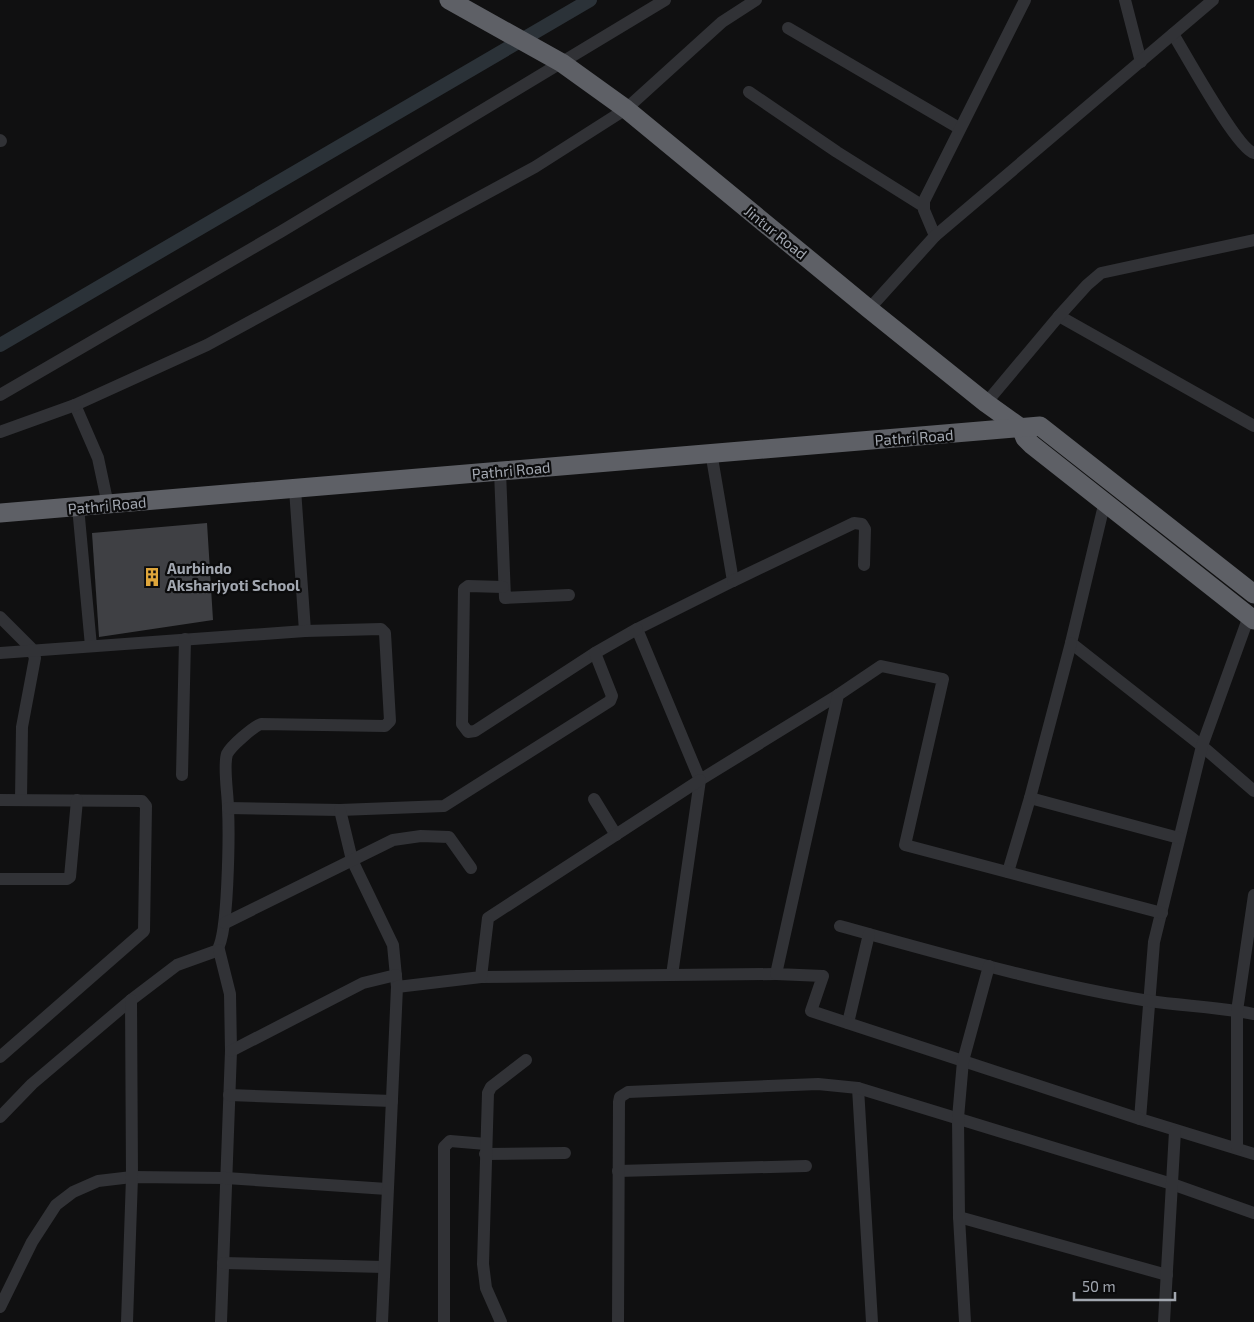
<svg xmlns="http://www.w3.org/2000/svg" width="1254" height="1322" viewBox="0 0 1254 1322" font-family="'Exo 2',sans-serif">
<style>
.lines{fill:none;stroke-linecap:round;stroke-linejoin:round}
.canal{stroke:#2b3238;stroke-width:14}
.building{fill:#3f4044}
.minor{stroke:#313236;stroke-width:12}
.highway{stroke:#5e6066;stroke-width:19}
.labels{text-anchor:middle;dominant-baseline:central;stroke-width:4.5;stroke-linejoin:round;paint-order:stroke}
.street-label{font-size:15px;fill:#a2a7b0;stroke:#0b0b0c}
.poi-label{font-size:15px;font-weight:bold;fill:#a2a7b0;stroke:#0b0b0c;text-anchor:start}
</style>
<rect width="100%" height="100%" fill="#101011"/>
<g class="lines">
<path class="canal" d="M 0,345 L 590,0"/>
</g>
<path class="building" d="M 207,523 L 213,620 L 99,637 L 92,533 Z"/>
<g class="lines">
<g class="minor">
<path d="M 1125,0 L 1141,62"/>
<path d="M 788,28 L 959,128"/>
<path d="M 1173,34 C 1185,53 1237,149 1254,153"/>
<path d="M 749,92 L 837,152 L 923,206"/>
<path d="M 0,140 L 1,141"/>
<path d="M 935,236 L 924,210 L 924,201 L 1025,0"/>
<path d="M 869,309 L 935,236 L 1213,0"/>
<path d="M 1059,316 L 1254,426"/>
<path d="M 0,395 L 282,231 L 665,0"/>
<path d="M 986,403 L 1059,316 L 1087,285 L 1101,273 L 1254,240"/>
<path d="M 75,405 L 98,458 L 108,505"/>
<path d="M 0,432 L 75,405 L 207,345 L 535,167 L 626,109 L 722,22 L 756,0"/>
<path d="M 711,452 L 733,581 L 637,629 L 700,780 L 838,695"/>
<path d="M 500,471 L 505,598 L 569,595"/>
<path d="M 295,489 L 305,631"/>
<path d="M 1105,501 L 1071,643 L 1202,746 L 1254,791"/>
<path d="M 78,507 L 91,646"/>
<path d="M 733,581 L 854,523 L 862,524 L 865,529 L 864,565"/>
<path d="M 503,587 L 468,586 L 464,589 L 462,724 L 468,732 L 475,731 L 595,653 L 637,629"/>
<path d="M 1249,616 L 1202,746 L 1154,942 L 1140,1119 L 1254,1154"/>
<path d="M 0,617 L 31,648 L 35,658 L 22,727 L 21,800"/>
<path d="M 0,653 L 305,631 L 381,629 L 385,633 L 390,721 L 385,726 L 261,724 C 253,727 231,746 227,754 C 223,766 228,794 228,808 C 229,828 229,943 216,951 L 177,965 L 131,1000 L 32,1084 L 0,1117"/>
<path d="M 182,775 L 185,639"/>
<path d="M 1030,798 L 1179,838"/>
<path d="M 594,799 L 616,835"/>
<path d="M 0,800 L 142,801 L 146,806 L 144,931 L 0,1057"/>
<path d="M 228,808 L 340,810 L 444,806 L 610,701 L 612,696 L 595,653"/>
<path d="M 340,810 L 352,860 L 393,945 L 397,987"/>
<path d="M 1008,872 L 1030,798 L 1071,643"/>
<path d="M 0,879 L 67,879 L 70,877 L 77,800"/>
<path d="M 225,923 L 393,840 L 421,836 L 449,837 L 471,868"/>
<path d="M 840,926 C 942,954 1045,984 1149,1001 C 1184,1006 1219,1007 1254,1014"/>
<path d="M 219,950 L 230,994 L 231,1051 L 221,1322"/>
<path d="M 672,975 L 700,780"/>
<path d="M 481,977 L 776,974"/>
<path d="M 848,1023 L 869,934"/>
<path d="M 231,1051 L 363,983 L 396,975"/>
<path d="M 858,1088 L 872,1322"/>
<path d="M 229,1095 L 392,1101"/>
<path d="M 1140,1119 L 811,1011 L 823,976 L 776,974 L 838,695 L 881,666 L 943,679 L 905,845 L 1162,913"/>
<path d="M 1237,1148 L 1237,1011 L 1254,895"/>
<path d="M 485,1154 L 565,1153"/>
<path d="M 618,1171 L 806,1166"/>
<path d="M 959,1217 L 1167,1275"/>
<path d="M 223,1263 L 384,1267"/>
<path d="M 0,1307 L 32,1242 L 56,1205 L 73,1192 L 98,1181 L 132,1177 L 226,1178 L 387,1189"/>
<path d="M 127,1322 L 132,1177 L 131,1000"/>
<path d="M 382,1322 L 397,987 L 481,977 L 488,918 L 700,780"/>
<path d="M 444,1322 L 444,1147 L 450,1141 L 486,1144"/>
<path d="M 501,1322 L 486,1288 L 483,1264 L 488,1093 L 491,1087 L 526,1060"/>
<path d="M 618,1322 L 619,1102 L 620,1097 L 628,1092 L 818,1084 L 858,1088 L 1172,1184 L 1254,1213"/>
<path d="M 965,1322 L 959,1217 L 958,1118 L 963,1061 L 989,966"/>
<path d="M 1164,1322 L 1175,1131"/>
</g>
<g class="highway">
<path d="M 449,0 L 562,63 L 626,109 L 869,309 L 986,403 L 1021,428 L 1025,438 L 1032,445 L 1254,620"/>
<path d="M 0,513 L 1040,426 L 1254,594"/>
</g>
</g>
<defs>
<g id="building-bare" transform="scale(1.5)"><path d="M-4-6H4V6H1V3H-1V6H-4ZM-2.5-4.3h1.7v1.8h-1.7ZM.8-4.3h1.7v1.8H.8ZM-2.5-1h1.7V.8h-1.7ZM.8-1h1.7V.8H.8Z" fill="#dea63b" stroke="#0b0b0c" stroke-width="2.5" paint-order="stroke"/></g>
</defs>
<g fill-rule="evenodd">
<use href="#building-bare" x="152" y="577"/>
</g>
<g class="labels">
<g class="street-label">
<text transform="translate(776 232) rotate(39)">Jintur Road</text>
<text transform="translate(914 437) rotate(-4)">Pathri Road</text>
<text transform="translate(511 470) rotate(-5)">Pathri Road</text>
<text transform="translate(107 505) rotate(-5)">Pathri Road</text>
</g>
<g class="poi-label">
<text x="167" y="568">Aurbindo<tspan x="167" dy="17">Aksharjyoti School</tspan></text>
</g>
</g>
<path d="M1074 1292v8h101v-8" fill="none" stroke="#a2a7b0" stroke-width="2.5"/>
<text x="1082" y="1292" font-size="15" fill="#a2a7b0" stroke="#0b0b0c" stroke-width="4" paint-order="stroke">50 m</text>
</svg>
